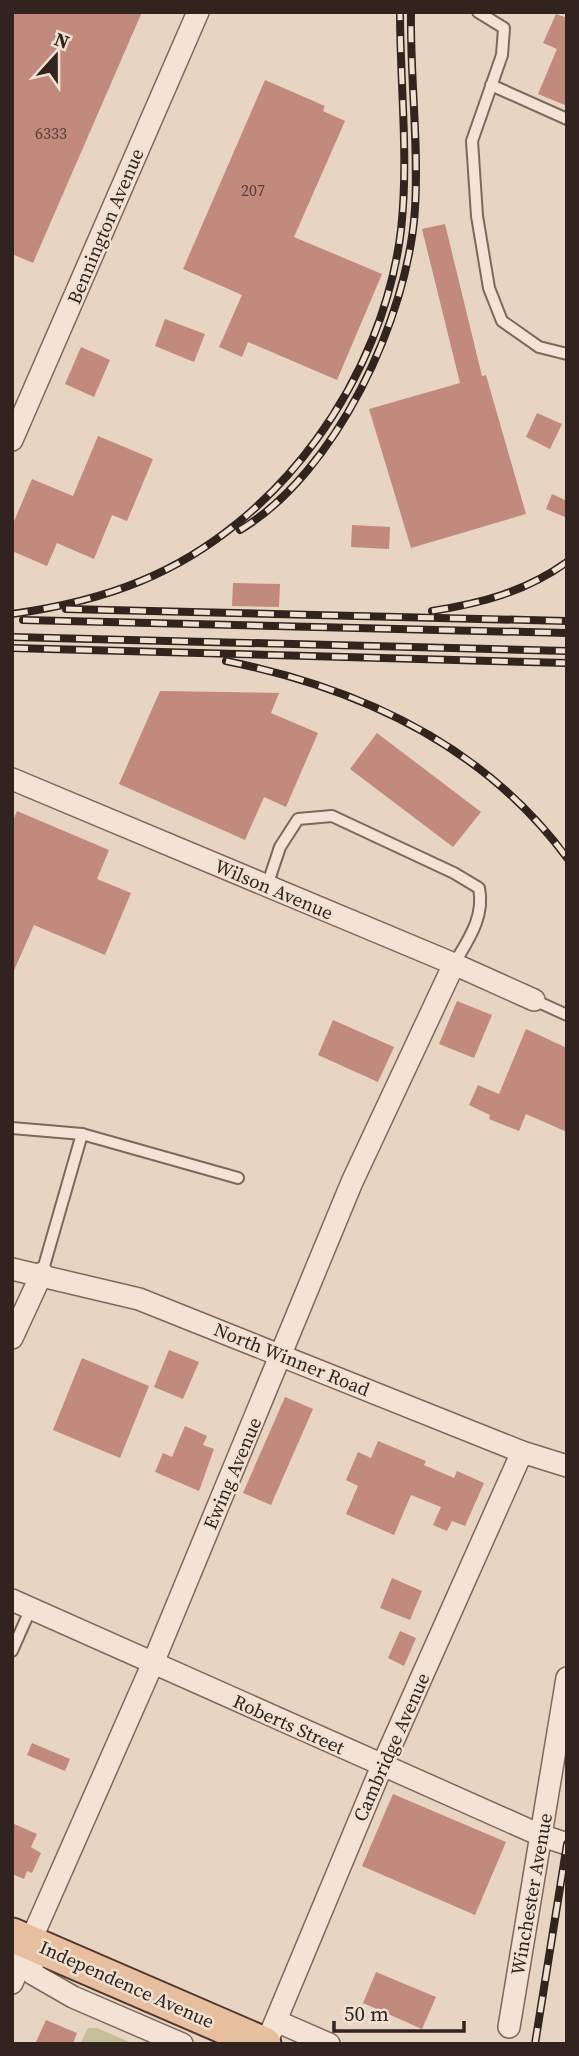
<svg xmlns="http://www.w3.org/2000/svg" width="579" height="2056" viewBox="0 0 579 2056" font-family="'Source Serif 4',serif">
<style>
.green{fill:#c4bf98}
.building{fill:#c18a7d}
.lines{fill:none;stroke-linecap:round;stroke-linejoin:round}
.lane-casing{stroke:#7f675c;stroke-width:14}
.street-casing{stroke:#7f675c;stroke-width:24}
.primary-casing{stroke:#4e3730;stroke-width:37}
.lane{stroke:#f4e3d5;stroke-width:10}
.street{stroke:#f4e3d5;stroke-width:21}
.primary{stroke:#e7bf9e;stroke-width:33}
.rail-casing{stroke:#31231e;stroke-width:8}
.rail{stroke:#f0e0d1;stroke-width:5;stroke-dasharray:16;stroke-linecap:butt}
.labels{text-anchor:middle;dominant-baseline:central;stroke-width:5;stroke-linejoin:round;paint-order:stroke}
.number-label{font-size:16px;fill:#553d36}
.street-label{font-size:19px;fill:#31231e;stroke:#f0e0d1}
</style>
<rect width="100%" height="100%" fill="#e8d4c3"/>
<path class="green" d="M 88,2028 L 97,2028 L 134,2044 L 80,2044 Z"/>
<g class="building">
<path d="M 12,12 L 142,12 L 33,263 L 12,254 Z"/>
<path d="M 556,14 L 567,18 L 567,106 L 538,94 L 557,49 L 543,43 Z"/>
<path d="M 265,80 L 325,106 L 323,111 L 345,121 L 294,237 L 382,274 L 337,380 L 248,342 L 242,357 L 219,347 L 242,295 L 183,269 Z"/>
<path d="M 445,224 L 482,376 L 486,375 L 526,514 L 411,548 L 369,409 L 460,383 L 422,229 Z"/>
<path d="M 165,319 L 205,334 L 194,362 L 155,346 Z"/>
<path d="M 81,347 L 110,360 L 94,397 L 65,384 Z"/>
<path d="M 537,413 L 562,424 L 550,449 L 526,437 Z"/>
<path d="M 98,436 L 153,459 L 127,521 L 112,515 L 94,559 L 57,543 L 47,566 L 12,551 L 12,526 L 32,479 L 73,496 Z"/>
<path d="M 552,494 L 567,501 L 567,518 L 546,509 Z"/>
<path d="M 352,525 L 390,527 L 389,549 L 351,547 Z"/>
<path d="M 233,583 L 280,584 L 279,607 L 232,606 Z"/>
<path d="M 160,691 L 279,693 L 271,713 L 318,733 L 286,807 L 264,797 L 245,840 L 119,784 Z"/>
<path d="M 377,733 L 481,812 L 453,847 L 350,769 Z"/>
<path d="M 17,811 L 109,850 L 97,879 L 131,893 L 105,955 L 34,925 L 12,975 L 12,823 Z"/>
<path d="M 457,1001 L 492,1015 L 474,1058 L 439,1044 Z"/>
<path d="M 333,1020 L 394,1047 L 378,1082 L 318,1055 Z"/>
<path d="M 526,1029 L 567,1048 L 567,1132 L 526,1114 L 519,1131 L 489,1119 L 490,1115 L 469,1105 L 478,1085 L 499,1094 Z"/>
<path d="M 169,1350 L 199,1362 L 183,1399 L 154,1387 Z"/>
<path d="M 82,1358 L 149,1386 L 120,1458 L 53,1430 Z"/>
<path d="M 285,1397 L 313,1409 L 271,1505 L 243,1493 Z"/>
<path d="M 185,1426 L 207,1436 L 203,1445 L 214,1449 L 199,1491 L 155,1472 L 163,1453 L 172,1457 Z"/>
<path d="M 378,1441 L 426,1461 L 424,1465 L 454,1478 L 457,1471 L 484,1483 L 465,1526 L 452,1521 L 447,1531 L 433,1525 L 441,1507 L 411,1495 L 394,1535 L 346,1514 L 358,1486 L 346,1480 L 358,1452 L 371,1458 Z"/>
<path d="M 392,1578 L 422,1591 L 410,1620 L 380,1608 Z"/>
<path d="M 400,1631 L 416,1638 L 404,1666 L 388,1658 Z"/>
<path d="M 32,1743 L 70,1759 L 65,1771 L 27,1755 Z"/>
<path d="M 393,1794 L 506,1842 L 475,1915 L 362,1866 Z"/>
<path d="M 12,1823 L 37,1834 L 31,1847 L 41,1853 L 32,1873 L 27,1871 L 24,1879 L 12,1874 Z"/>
<path d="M 376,1972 L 436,1997 L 422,2029 L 363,2003 Z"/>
<path d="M 46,2020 L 77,2033 L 73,2044 L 35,2044 Z"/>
</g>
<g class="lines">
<g class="lane-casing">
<g id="lane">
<path d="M 478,12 L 504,28 L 502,55 L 472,141 L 477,216 L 489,288 L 502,321 L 539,347 L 567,354"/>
<path d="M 491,85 L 567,119"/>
<path d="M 267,886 L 280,847 L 298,819 L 332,816 L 454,873 L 479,888 C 485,917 468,940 454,964"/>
<path d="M 534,1000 L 567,1015"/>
<path d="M 12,1128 L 82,1134"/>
<path d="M 42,1273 L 82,1134 L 238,1178"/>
<path d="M 12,1651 L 31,1608"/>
</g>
</g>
<g class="street-casing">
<g id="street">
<path d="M 12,440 L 198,12"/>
<path d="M 12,779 L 454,964 L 534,1000"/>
<path d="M 12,1269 L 139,1299 L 522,1452 L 567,1466"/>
<path d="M 12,1338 L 42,1273"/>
<path d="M 12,1600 L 540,1835 L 567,1844"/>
<path d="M 29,1944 L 33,1974 L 73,1997 L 182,2044"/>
<path d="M 12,1983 L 153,1663 L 352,1182 L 454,964"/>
<path d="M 276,2021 L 329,2044"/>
<path d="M 509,2027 L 567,1678"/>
<path d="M 266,2044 L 382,1766 L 522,1452"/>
</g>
</g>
<g class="primary-casing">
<path id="primary" d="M 12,1935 L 264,2044"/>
</g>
<use href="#lane" class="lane"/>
<use href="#street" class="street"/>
<use href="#primary" class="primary"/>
<g class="rail-casing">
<g id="rail">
<path d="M 240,530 C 336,473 408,318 415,209 C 419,143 410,78 411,12"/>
<path d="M 66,609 L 567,621"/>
<path d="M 432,611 C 482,603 525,592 567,562"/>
<path d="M 12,614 C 55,608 100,598 141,581 C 280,524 383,378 401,230 C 409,158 400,84 400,12"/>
<path d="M 23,620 L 567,633"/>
<path d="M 12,637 L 567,651"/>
<path d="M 12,648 L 567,663"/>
<path d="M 226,661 C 359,688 484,745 567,858"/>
<path d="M 535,2044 L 567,1844"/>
</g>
</g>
<use href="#rail" class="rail"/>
</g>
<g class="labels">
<g class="number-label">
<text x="51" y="133">6333</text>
<text x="253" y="190">207</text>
</g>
<g class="street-label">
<text transform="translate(105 226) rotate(-67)">Bennington Avenue</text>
<text transform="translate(274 889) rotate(23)">Wilson Avenue</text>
<text transform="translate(292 1359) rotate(22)">North Winner Road</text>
<text transform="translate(232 1473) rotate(-67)">Ewing Avenue</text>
<text transform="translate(289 1724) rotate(24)">Roberts Street</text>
<text transform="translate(391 1747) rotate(-66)">Cambridge Avenue</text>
<text transform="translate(531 1894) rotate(-80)">Winchester Avenue</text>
<text transform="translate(127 1984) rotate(24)">Independence Avenue</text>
</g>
</g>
<rect width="579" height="2056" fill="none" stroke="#31231e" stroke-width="28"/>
<g transform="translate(56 56) rotate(21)" stroke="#f0e0d1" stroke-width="5" paint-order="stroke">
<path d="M0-5L12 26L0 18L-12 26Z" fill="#31231e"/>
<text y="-10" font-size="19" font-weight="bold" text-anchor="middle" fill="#31231e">N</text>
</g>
<path d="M334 2021v10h130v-10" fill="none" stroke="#31231e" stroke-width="3.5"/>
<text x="344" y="2021" font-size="21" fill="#31231e" stroke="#f0e0d1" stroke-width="5" paint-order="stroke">50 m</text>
</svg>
